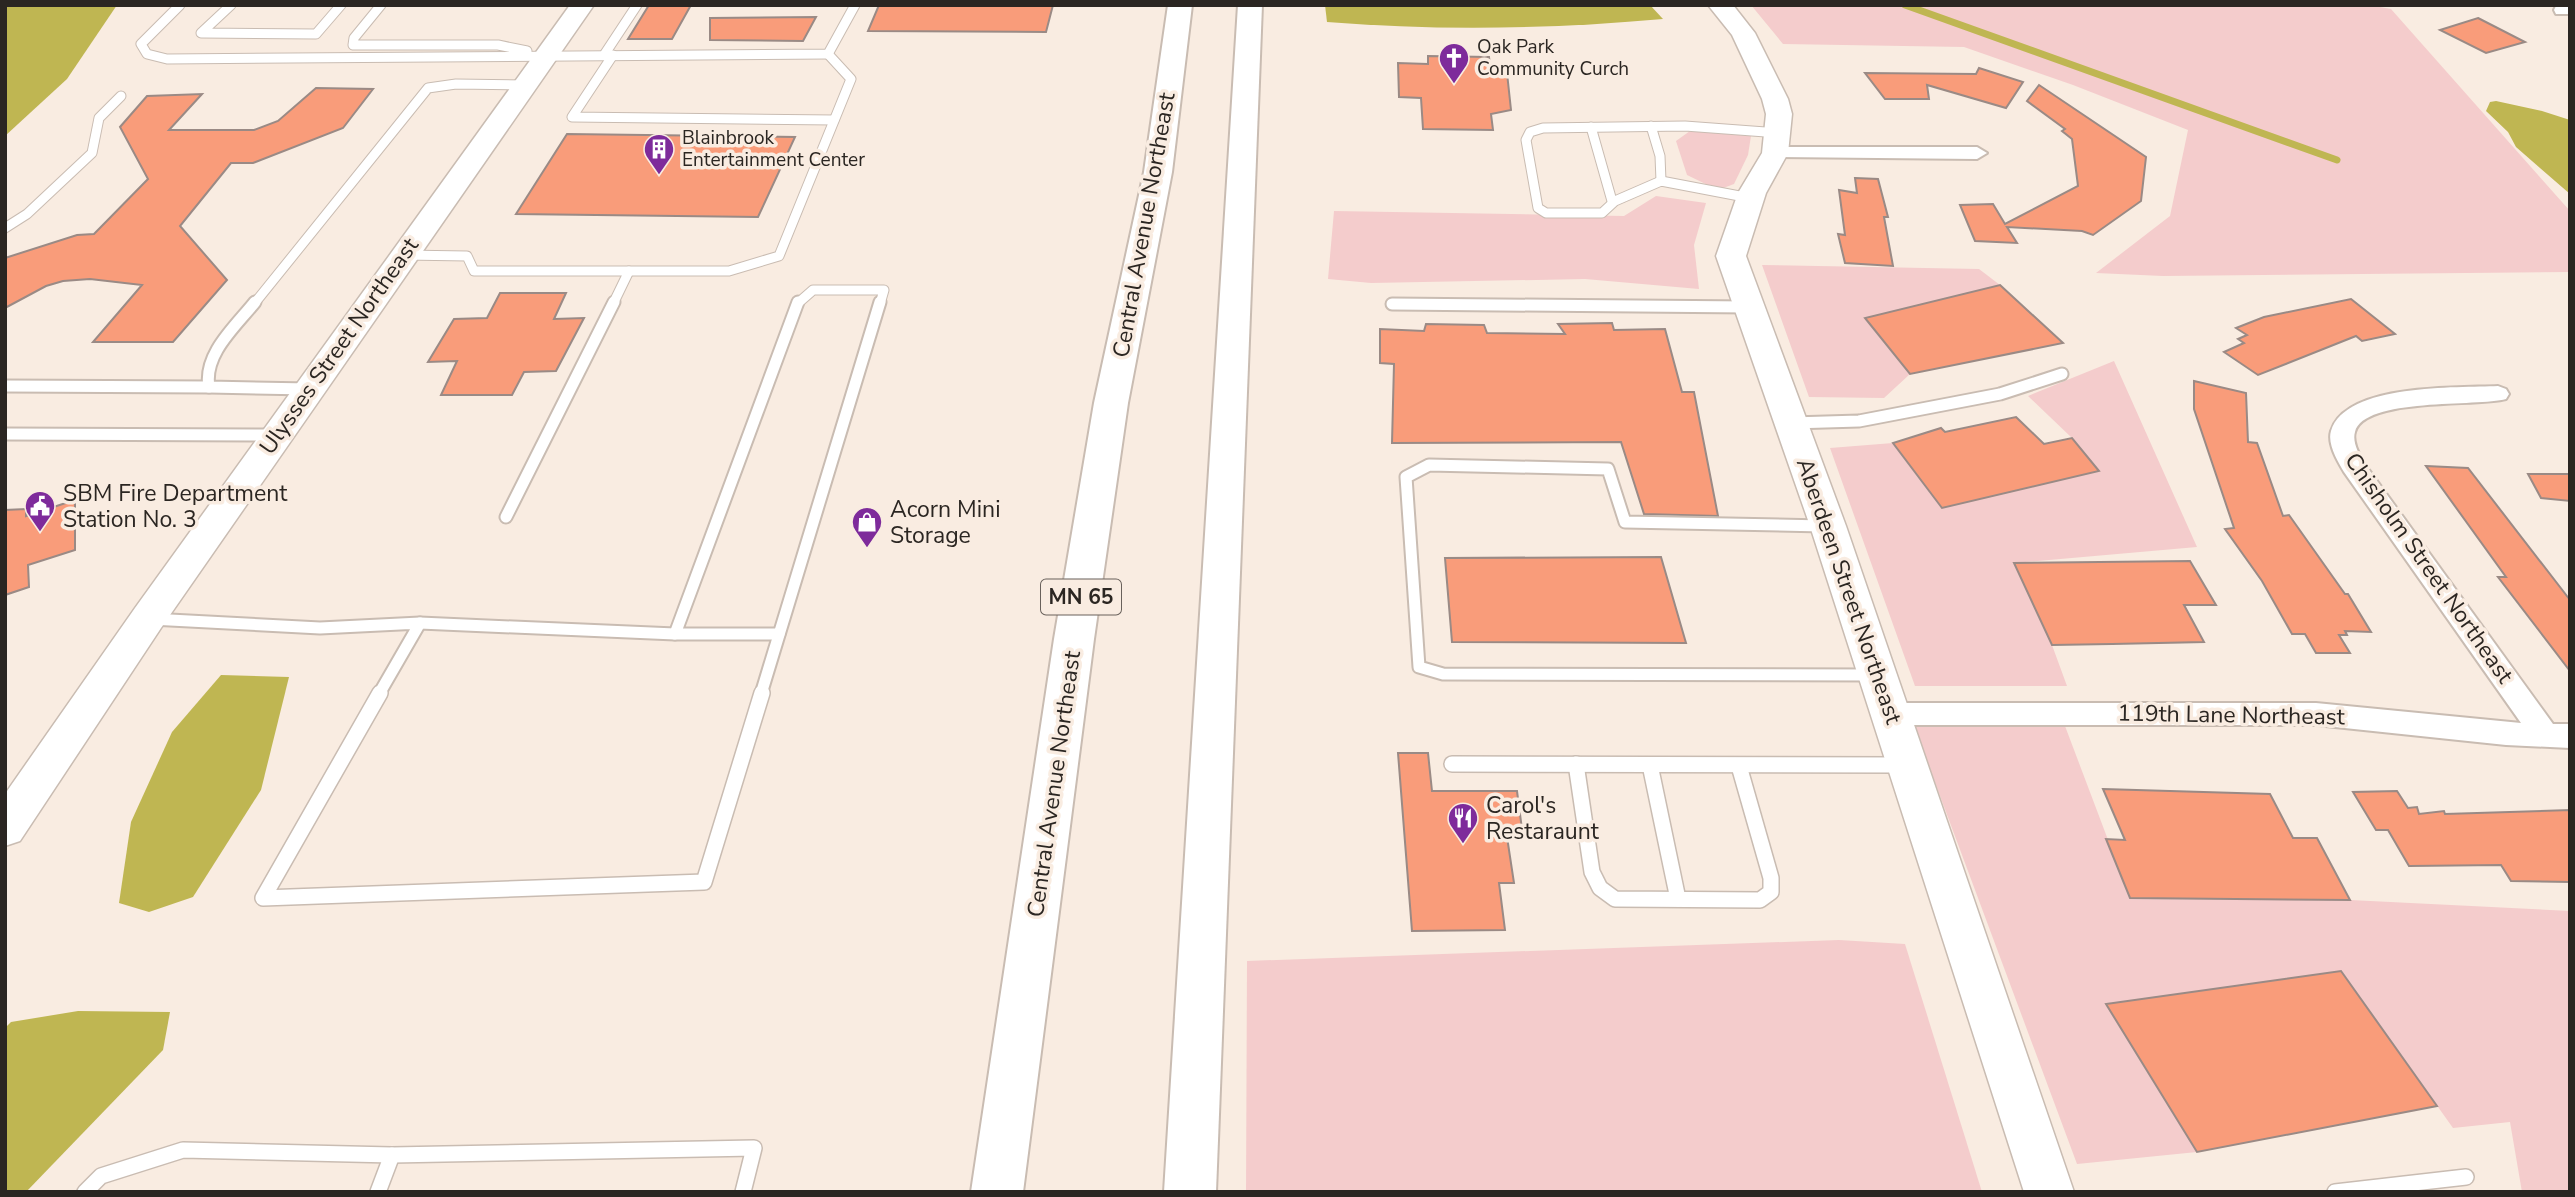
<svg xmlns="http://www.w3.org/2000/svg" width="2575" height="1197" viewBox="0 0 2575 1197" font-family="'Nunito Sans',sans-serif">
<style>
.green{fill:#f4cccc}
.water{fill:#bfb652}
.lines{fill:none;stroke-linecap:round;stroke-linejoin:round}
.stream{stroke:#bfb652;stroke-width:7}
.building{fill:#f99c7a;stroke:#9a8a85;stroke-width:2}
.lane-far2-casing{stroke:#c9bcb2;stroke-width:11}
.lane-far1-casing{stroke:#c9bcb2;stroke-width:15}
.lane-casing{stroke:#c9bcb2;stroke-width:18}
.street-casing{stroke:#c9bcb2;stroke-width:4}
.secondary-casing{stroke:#c9bcb2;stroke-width:3}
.highway-casing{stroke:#c9bcb2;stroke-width:4}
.lane-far2{stroke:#fff;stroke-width:9}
.lane-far1{stroke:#fff;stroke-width:11}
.lane{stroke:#fff;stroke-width:15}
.street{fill:#fff;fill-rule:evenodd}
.secondary{fill:#fff;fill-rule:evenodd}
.highway{fill:#fff;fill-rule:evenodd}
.labels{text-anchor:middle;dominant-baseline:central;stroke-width:7;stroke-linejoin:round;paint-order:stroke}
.far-poi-label{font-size:19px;fill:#2b2622;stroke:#f9ece1;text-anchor:start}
.shield{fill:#f9ece1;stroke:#69615b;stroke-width:2}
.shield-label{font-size:21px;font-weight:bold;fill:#2b2622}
.street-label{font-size:23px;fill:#2b2622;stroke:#f9ece1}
.poi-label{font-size:23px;fill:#2b2622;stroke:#f9ece1;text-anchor:start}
</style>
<rect width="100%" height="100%" fill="#f9ece1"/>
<g class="green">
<path d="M 1751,5 L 2369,5 L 2391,9 L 2570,211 L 2570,272 L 2163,276 L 2096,273 L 2170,216 L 2188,130 L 2073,85 L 1964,47 L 1783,44 Z"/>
<path d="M 1690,131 L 1751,136 L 1748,155 L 1734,184 L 1718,190 L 1687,175 L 1676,141 Z"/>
<path d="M 1656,196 L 1706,203 L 1694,245 L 1699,289 L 1585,279 L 1371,283 L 1328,279 L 1334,211 L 1624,216 Z"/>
<path d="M 1762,265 L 1979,269 L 2000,285 L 1865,318 L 1910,374 L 1884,398 L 1809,397 Z"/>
<path d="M 2114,361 L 2197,547 L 2014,563 L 2052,645 L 2067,686 L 1915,686 L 1830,448 L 1893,443 L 1942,508 L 2099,471 L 2072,438 L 2028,396 Z"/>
<path d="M 1914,726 L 2065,726 L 2130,898 L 2350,900 L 2570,911 L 2570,1192 L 2522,1192 L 2510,1122 L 2453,1128 L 2341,971 L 2107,1004 L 2197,1152 L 2077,1164 Z"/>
<path d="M 1839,940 L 1905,944 L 1982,1192 L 1246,1192 L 1247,961 Z"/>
</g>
<g class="water">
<path d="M 5,5 L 117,5 L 67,79 L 5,136 Z"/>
<path d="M 1325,5 L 1650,5 L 1663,19 C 1551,29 1439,31 1327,22 Z"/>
<path d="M 2496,101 L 2542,111 L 2570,120 L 2570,194 L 2516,147 L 2508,132 L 2486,111 L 2490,102 Z"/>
<path d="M 221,675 L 289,677 L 261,790 L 193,897 L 149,912 L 119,903 L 131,822 L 172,732 Z"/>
<path d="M 78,1011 L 170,1012 L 163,1050 L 26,1192 L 5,1192 L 5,1028 L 11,1022 Z"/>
</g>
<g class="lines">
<path class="stream" d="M 1905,5 L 2337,160"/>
</g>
<g class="building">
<path d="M 649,5 L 691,5 L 672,39 L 628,39 Z"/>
<path d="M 879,5 L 1053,5 L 1046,32 L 868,31 Z"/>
<path d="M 816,17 L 803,41 L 710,40 L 710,18 Z"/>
<path d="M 2478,18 L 2525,42 L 2486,53 L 2440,30 Z"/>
<path d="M 1428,56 L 1489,57 L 1491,73 L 1507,73 L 1511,110 L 1491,114 L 1493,130 L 1423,129 L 1421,98 L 1399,97 L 1398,63 L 1428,64 Z"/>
<path d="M 1979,68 L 2023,82 L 2006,108 L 1927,85 L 1929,99 L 1885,99 L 1865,73 L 1976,74 Z"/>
<path d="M 2039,85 L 2146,157 L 2141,201 L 2093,235 L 2082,231 L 2007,227 L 2017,243 L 1975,241 L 1960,205 L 1993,204 L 2005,224 L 2078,186 L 2072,139 L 2062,131 L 2065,129 L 2027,101 Z"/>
<path d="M 316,88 L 373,89 L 343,128 L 253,163 L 231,163 L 180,226 L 227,280 L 173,342 L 93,342 L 142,285 L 90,279 L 63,281 L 46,286 L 5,308 L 5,258 L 77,235 L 94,234 L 148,179 L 120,127 L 147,96 L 202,94 L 169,130 L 254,130 L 278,121 Z"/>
<path d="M 567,134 L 795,137 L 758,217 L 516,214 Z"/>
<path d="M 1855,178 L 1878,179 L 1888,217 L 1884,217 L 1893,266 L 1845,263 L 1838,234 L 1845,235 L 1839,190 L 1857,193 Z"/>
<path d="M 2000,285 L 2063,343 L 1910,374 L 1865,318 Z"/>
<path d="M 500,293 L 566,293 L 554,319 L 584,318 L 556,371 L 524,372 L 512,395 L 441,395 L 457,361 L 428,362 L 454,319 L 487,318 Z"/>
<path d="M 2351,299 L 2395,334 L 2362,341 L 2356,336 L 2258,375 L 2224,352 L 2244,343 L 2238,339 L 2247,335 L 2236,328 L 2264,317 Z"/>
<path d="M 1612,323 L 1614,330 L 1665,329 L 1682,392 L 1694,392 L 1718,516 L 1644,514 L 1621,442 L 1392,443 L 1394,364 L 1380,363 L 1380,329 L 1424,331 L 1426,324 L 1484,325 L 1487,333 L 1565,334 L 1558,324 Z"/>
<path d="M 2194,381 L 2246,393 L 2248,442 L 2257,443 L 2283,516 L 2289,515 L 2345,594 L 2348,594 L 2371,632 L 2345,631 L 2347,635 L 2339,635 L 2350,653 L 2316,653 L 2305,634 L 2292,634 L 2262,581 L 2225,529 L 2234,528 L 2194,409 Z"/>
<path d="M 2016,417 L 2044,444 L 2072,438 L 2099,471 L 1942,508 L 1893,443 L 1941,428 L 1945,432 Z"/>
<path d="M 2426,466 L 2468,468 L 2570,600 L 2570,671 L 2498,577 L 2506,577 Z"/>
<path d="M 2528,474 L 2570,474 L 2570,501 L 2541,498 Z"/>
<path d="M 75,500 L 75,550 L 28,565 L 29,587 L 5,595 L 5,510 L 26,509 L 26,516 Z"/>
<path d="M 1661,557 L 1686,643 L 1452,642 L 1445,558 Z"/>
<path d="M 2190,561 L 2216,605 L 2184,605 L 2204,642 L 2112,644 L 2052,645 L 2014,563 Z"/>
<path d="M 1398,753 L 1428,753 L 1432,791 L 1517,791 L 1523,837 L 1507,837 L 1514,883 L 1499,883 L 1505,930 L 1412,931 Z"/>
<path d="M 2103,789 L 2270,794 L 2293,838 L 2317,838 L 2350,900 L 2130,898 L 2106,839 L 2125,840 Z"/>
<path d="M 2397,791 L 2408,808 L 2417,807 L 2419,814 L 2444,811 L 2445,814 L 2570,810 L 2570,882 L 2511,881 L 2501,865 L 2409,866 L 2388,830 L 2376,830 L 2353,792 Z"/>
<path d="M 2341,971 L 2437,1106 L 2197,1152 L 2106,1004 Z"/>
</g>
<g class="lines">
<g class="lane-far2-casing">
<g id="lane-far2">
<path d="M 180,5 L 141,44 L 147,54 L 167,59 L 828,54 L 855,5"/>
<path d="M 231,5 L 201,33 L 316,34 L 341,5"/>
<path d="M 381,5 L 354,38 L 353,45 L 498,45 L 527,51"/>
<path d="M 604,55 L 637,5"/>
<path d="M 613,55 L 572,117 L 834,120"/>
<path d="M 1651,126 L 1660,156 L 1661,181"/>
<path d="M 1591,127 L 1612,201"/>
<path d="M 1750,198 L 1661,181 L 1615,201 L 1602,213 L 1546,213 L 1538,208 L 1526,140 L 1530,132 L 1543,128 L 1685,126 L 1779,133"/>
<path d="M 5,228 L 27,214 L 92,153 L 99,118 L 121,96"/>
<path d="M 404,255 L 467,256 L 474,271 L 729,271 L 779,256 L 851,79 L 828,54"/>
<path d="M 254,304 L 428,88 L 456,84 L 525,85"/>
<path d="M 613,304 L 629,271"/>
<path d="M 797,304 L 813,290 L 884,290 L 880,304"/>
</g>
</g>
<g class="lane-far1-casing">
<g id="lane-far1">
<path d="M 255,302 C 236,326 203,354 209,387 L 309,389"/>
<path d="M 1392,304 L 1749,307"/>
<path d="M 5,386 L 209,387"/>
<path d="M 1792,423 L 1859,421 L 2000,394 L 2062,374"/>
<path d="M 5,434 L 277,435"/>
<path d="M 506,517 L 614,302"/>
<path d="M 1824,526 L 1625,522 L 1608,469 L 1429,465 L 1406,477 L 1419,667 L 1443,674 L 1874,675"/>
<path d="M 151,619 L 320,628 L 420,623 L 379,694"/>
<path d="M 420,623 L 675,634"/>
<path d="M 779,634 L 675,634 L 798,302"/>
<path d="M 761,694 L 880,302"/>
</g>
</g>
<g class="lane-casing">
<g id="lane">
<path d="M 380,693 L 263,898 L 704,882 L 762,693"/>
<path d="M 1452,764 L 1903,765"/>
<path d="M 1576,764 L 1592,872 L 1600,888 L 1615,899 L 1760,900 L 1771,892 L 1771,878 L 1739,766"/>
<path d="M 1650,765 L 1678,899"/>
<path d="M 85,1192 L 101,1176 L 183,1150 L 392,1155 L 754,1148 L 743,1192"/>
<path d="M 378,1192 L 392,1155"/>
<path d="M 2335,1192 L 2466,1177"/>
</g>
</g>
<g class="street-casing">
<g id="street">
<path d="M 2570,5 L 2570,14 L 2556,14 L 2554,10 L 2556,6 Z"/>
<path d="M 1775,147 L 1977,147 L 1987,153 L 1977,159 L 1768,157 L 1765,153 Z"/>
<path d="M 2498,386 L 2506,389 L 2509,394 L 2506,399 C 2478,407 2364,397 2355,432 C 2352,442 2359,454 2364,463 L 2553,724 L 2570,724 L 2570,748 L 2506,745 L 2316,725 L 1891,725 L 1881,722 L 1877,714 L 1881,706 L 1891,703 L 2316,703 L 2521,723 L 2344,472 C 2338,462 2327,444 2331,431 C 2346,383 2457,388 2498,386 Z"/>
</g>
</g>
<g class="secondary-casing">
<g id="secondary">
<path d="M 570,5 L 594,5 L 161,628 L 20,841 L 5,846 L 5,794 L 135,608 Z"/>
<path d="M 1708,5 L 1733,5 L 1755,33 L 1788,99 L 1792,114 L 1788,153 L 1766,193 L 1746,256 L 1846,526 L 2074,1192 L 2024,1192 L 1810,526 L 1716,256 L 1738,193 L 1762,153 L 1766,114 L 1762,99 L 1732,35 Z"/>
</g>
</g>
<g class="highway-casing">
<g id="highway">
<path d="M 1168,5 L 1192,5 L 1172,172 L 1128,403 L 1094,639 L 1023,1192 L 971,1192 L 1054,639 L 1094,403 L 1144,172 Z"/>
<path d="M 1238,5 L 1262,5 L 1216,1192 L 1164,1192 Z"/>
</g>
</g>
<use href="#lane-far2" class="lane-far2"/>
<use href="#lane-far1" class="lane-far1"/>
<use href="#lane" class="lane"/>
<use href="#street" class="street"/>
<use href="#secondary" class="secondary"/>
<use href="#highway" class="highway"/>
</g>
<defs>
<g id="church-pin" transform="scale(1.575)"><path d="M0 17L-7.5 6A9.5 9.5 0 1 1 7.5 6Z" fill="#7e2b9b" stroke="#f9ece1"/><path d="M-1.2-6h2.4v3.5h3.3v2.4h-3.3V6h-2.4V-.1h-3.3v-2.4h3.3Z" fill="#fff"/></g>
<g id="building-pin" transform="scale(1.575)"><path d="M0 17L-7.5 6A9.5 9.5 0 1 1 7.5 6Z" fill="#7e2b9b" stroke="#f9ece1"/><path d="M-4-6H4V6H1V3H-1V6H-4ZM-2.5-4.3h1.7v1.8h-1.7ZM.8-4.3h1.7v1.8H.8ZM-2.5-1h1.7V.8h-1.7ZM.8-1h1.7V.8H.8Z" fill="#fff"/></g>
<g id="civic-pin" transform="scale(1.575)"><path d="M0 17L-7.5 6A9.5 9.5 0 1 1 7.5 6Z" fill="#7e2b9b" stroke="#f9ece1"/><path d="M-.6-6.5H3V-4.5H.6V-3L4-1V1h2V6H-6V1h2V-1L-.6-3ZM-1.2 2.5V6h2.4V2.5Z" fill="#fff"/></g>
<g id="shop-pin" transform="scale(1.575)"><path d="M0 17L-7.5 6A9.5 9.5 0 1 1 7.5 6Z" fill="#7e2b9b" stroke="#f9ece1"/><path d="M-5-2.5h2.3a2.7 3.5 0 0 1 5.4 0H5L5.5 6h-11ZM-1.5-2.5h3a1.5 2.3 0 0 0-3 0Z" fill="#fff"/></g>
<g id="restaurant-pin" transform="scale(1.575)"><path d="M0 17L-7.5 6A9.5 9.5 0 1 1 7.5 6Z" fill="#7e2b9b" stroke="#f9ece1"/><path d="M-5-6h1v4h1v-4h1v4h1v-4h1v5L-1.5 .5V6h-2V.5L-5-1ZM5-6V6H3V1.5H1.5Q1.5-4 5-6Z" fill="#fff"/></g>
</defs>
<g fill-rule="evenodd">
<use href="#church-pin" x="1454" y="58"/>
<use href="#building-pin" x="659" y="149"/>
<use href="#civic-pin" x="40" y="506"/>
<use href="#shop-pin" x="867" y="522"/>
<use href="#restaurant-pin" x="1463" y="818"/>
</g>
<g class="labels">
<g class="far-poi-label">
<text x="1477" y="47">Oak Park<tspan x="1477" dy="22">Community Curch</tspan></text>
<text x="682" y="138">Blainbrook<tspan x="682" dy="22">Entertainment Center</tspan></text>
</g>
<rect class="shield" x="1041" y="579.5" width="80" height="35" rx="5"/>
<g class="shield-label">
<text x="1081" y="597">MN 65</text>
</g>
<g class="street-label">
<text transform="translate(1144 225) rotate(-80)">Central Avenue Northeast</text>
<text transform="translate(339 346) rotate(-55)">Ulysses Street Northeast</text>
<text transform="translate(2429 568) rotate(55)">Chisholm Street Northeast</text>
<text transform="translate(1849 591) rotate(71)">Aberdeen Street Northeast</text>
<text transform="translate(2231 715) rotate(1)">119th Lane Northeast</text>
<text transform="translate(1054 784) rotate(-82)">Central Avenue Northeast</text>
</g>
<g class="poi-label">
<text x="63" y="493">SBM Fire Department<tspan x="63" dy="26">Station No. 3</tspan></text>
<text x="890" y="509">Acorn Mini<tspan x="890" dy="26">Storage</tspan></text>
<text x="1486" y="805">Carol's<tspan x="1486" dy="26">Restaraunt</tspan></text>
</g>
</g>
<rect width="2575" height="1197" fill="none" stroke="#2b2622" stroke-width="14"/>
</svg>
